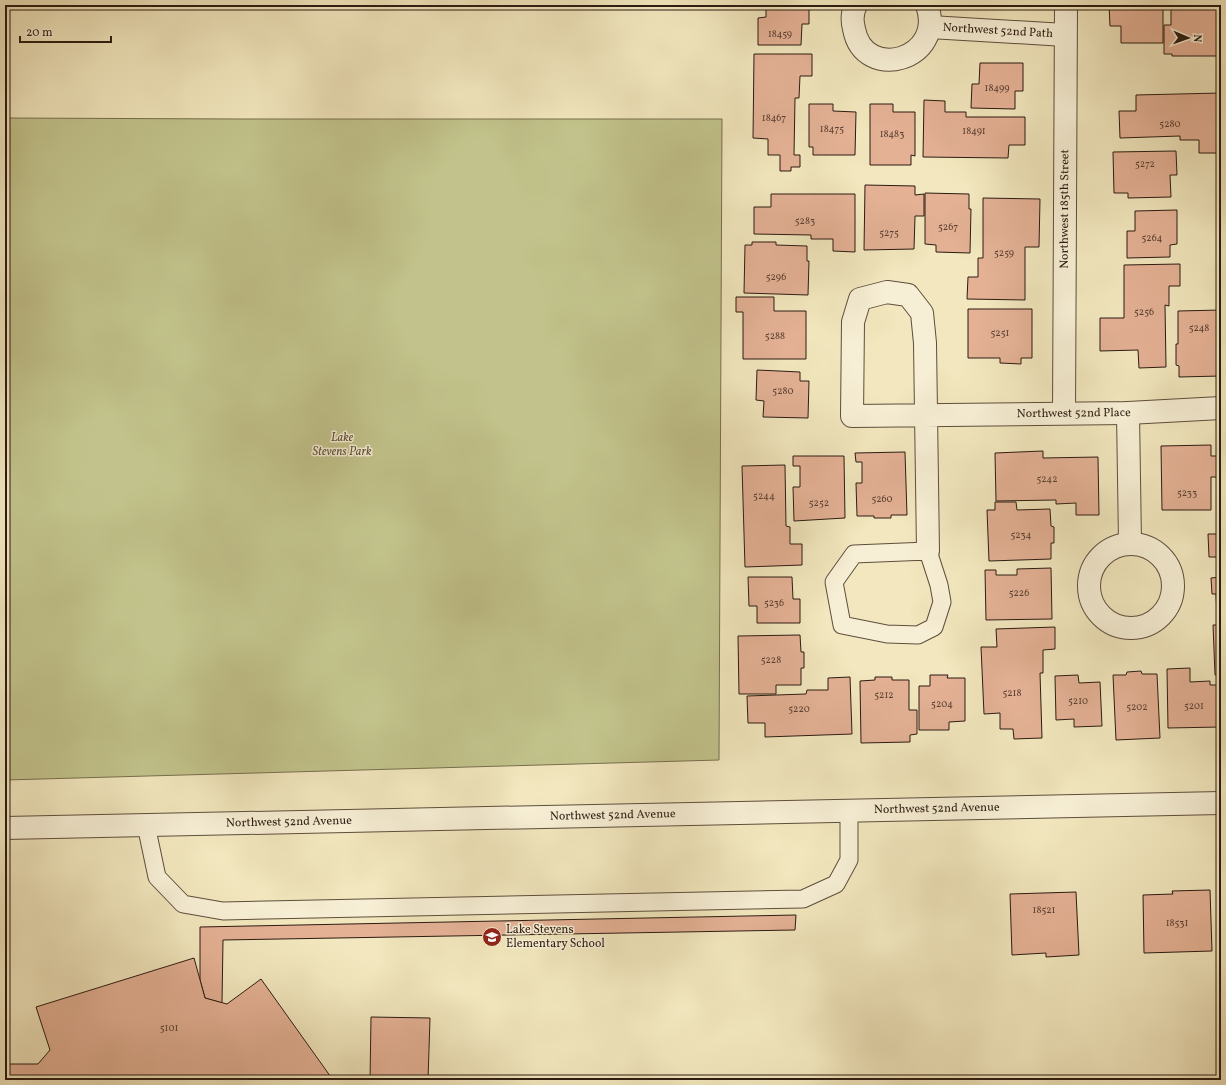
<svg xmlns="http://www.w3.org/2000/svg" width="1226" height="1085" viewBox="0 0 1226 1085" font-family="Vollkorn,serif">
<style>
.green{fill:#c2c38c;stroke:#776f4e}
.building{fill:#e4b195;stroke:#2c1b11}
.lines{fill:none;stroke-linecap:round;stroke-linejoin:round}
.service-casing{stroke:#5e4e3c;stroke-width:19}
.minor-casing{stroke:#5e4e3c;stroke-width:24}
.tertiary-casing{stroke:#5e4e3c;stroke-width:24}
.service{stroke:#f7efd5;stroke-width:17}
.minor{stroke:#f7efd5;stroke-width:22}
.tertiary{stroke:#f7efd5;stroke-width:22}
.labels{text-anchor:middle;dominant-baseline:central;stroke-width:3;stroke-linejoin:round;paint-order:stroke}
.number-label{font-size:10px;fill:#5a4032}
.street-label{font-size:12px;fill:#2c1b11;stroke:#f7efd5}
.park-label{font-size:12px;font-style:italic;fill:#594d36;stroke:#f7efd5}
.poi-label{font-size:12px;fill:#2c1b11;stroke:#f7efd5;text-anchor:start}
</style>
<rect width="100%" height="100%" fill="#f2e7be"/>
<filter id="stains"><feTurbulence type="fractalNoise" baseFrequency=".005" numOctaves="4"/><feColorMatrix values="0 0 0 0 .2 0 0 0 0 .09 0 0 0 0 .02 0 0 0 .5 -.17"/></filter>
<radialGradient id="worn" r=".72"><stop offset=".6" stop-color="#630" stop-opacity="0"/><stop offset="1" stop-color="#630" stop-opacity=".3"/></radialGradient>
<path class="green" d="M 5,118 L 241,119 L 722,119 L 719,760 L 5,780 Z"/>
<g class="building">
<path d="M 766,5 L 809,5 L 809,24 L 802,24 L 801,45 L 758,45 L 758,18 L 766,17 Z"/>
<path d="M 1109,5 L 1163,5 L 1163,43 L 1121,43 L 1121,26 L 1110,26 Z"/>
<path d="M 1171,5 L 1221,5 L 1221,56 L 1172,56 L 1172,54 L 1164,54 L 1164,25 L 1171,25 Z"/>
<path d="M 754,54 L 812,54 L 812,76 L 800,76 L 799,98 L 795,98 L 794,155 L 800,155 L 800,167 L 791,167 L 791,171 L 780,171 L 780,155 L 768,155 L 768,139 L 753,138 Z"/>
<path d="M 980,63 L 1023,63 L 1023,91 L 1015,91 L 1015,109 L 971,108 L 972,84 L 979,84 Z"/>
<path d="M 1221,93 L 1221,153 L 1199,153 L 1199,140 L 1180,140 L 1180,136 L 1120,138 L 1119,111 L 1136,111 L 1136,95 Z"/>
<path d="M 924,100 L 945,101 L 945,112 L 966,112 L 966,117 L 1025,117 L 1025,145 L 1009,145 L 1008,158 L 923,157 Z"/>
<path d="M 809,104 L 833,104 L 833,111 L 856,112 L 855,155 L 813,155 L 813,147 L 809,147 Z"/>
<path d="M 870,104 L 893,104 L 893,112 L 915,112 L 915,156 L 911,155 L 911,165 L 870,165 Z"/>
<path d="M 1176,151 L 1177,175 L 1170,175 L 1171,197 L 1128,198 L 1128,193 L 1114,193 L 1113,152 Z"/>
<path d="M 865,185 L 915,186 L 915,195 L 924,194 L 924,216 L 915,216 L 914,249 L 864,250 Z"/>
<path d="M 925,193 L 969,194 L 969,209 L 971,209 L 970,253 L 936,252 L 936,245 L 925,244 Z"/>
<path d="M 771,194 L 855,194 L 855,252 L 833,251 L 833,239 L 811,239 L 811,235 L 754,234 L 754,207 L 771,207 Z"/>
<path d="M 983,198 L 1040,199 L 1039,247 L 1025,247 L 1025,300 L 967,299 L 968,277 L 978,277 L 978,258 L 983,258 Z"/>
<path d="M 1177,210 L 1177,244 L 1170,245 L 1170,257 L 1127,258 L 1127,231 L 1135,231 L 1135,211 Z"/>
<path d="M 752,242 L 776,242 L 776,245 L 807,246 L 807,261 L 809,261 L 808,295 L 744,293 L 745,245 L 752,245 Z"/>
<path d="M 1180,264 L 1180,286 L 1169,286 L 1169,306 L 1165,305 L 1166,367 L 1139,368 L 1138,350 L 1100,351 L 1100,318 L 1124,318 L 1124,265 Z"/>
<path d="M 736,297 L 774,297 L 774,311 L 806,311 L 806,359 L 743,359 L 743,312 L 736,312 Z"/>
<path d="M 968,309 L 1032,309 L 1032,358 L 1021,358 L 1021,364 L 1000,363 L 1000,358 L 968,358 Z"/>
<path d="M 1221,310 L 1221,376 L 1179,377 L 1179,366 L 1176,365 L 1176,344 L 1178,344 L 1178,311 Z"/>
<path d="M 757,370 L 800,372 L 800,381 L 809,381 L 808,418 L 763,417 L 764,401 L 756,400 Z"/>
<path d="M 1211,445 L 1211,456 L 1218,456 L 1218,477 L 1211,477 L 1211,510 L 1162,510 L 1161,446 Z"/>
<path d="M 1043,451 L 1043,458 L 1098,457 L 1099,515 L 1076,515 L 1076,503 L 1056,504 L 1056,500 L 996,501 L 995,453 Z"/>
<path d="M 905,452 L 907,515 L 891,515 L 891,518 L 874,518 L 874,516 L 857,516 L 856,483 L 862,483 L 862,462 L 856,462 L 855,453 Z"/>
<path d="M 793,456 L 844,456 L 845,518 L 794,521 L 793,487 L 800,487 L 800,466 L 793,466 Z"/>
<path d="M 785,465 L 786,526 L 790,527 L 790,544 L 802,544 L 802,565 L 745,567 L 742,466 Z"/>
<path d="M 995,502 L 1016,502 L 1017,510 L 1050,509 L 1051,526 L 1054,527 L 1054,543 L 1051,543 L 1051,559 L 989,561 L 987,510 L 995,510 Z"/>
<path d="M 1208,534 L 1221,534 L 1221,557 L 1209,557 Z"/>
<path d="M 1051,568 L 1052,619 L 986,620 L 985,570 L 996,570 L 996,575 L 1017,575 L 1017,569 Z"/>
<path d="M 748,577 L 792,577 L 793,599 L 800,599 L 800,623 L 757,623 L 757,606 L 749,606 Z"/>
<path d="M 1221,577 L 1221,613 L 1217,613 L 1216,594 L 1212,594 L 1211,578 Z"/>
<path d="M 1213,625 L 1221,625 L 1221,675 L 1215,675 Z"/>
<path d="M 1055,627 L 1055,649 L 1043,650 L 1043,673 L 1040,673 L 1042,738 L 1014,739 L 1013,729 L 1000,729 L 1000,713 L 984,714 L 981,647 L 997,647 L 996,629 Z"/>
<path d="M 800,635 L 801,652 L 804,652 L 804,668 L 801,668 L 801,685 L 776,685 L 776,694 L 739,694 L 738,636 Z"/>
<path d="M 1190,668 L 1190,682 L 1210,681 L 1210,685 L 1221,685 L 1221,727 L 1168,728 L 1167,669 Z"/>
<path d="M 1141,671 L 1142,674 L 1157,674 L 1160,738 L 1116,740 L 1113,675 L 1126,675 L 1127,672 Z"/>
<path d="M 930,675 L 948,675 L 947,678 L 965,678 L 965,721 L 949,722 L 949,730 L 919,730 L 919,686 L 930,686 Z"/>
<path d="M 1078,675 L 1079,683 L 1100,682 L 1102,726 L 1074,727 L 1074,719 L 1056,720 L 1055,676 Z"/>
<path d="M 850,677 L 852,734 L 765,737 L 765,723 L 748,723 L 747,696 L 806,694 L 807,690 L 828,690 L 828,678 Z"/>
<path d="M 875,677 L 892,677 L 892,680 L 909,680 L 909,710 L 917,710 L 917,734 L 910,735 L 910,742 L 861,743 L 860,681 L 875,680 Z"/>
<path d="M 1210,890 L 1212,951 L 1144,953 L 1143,895 L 1173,894 L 1172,891 Z"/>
<path d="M 1076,892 L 1079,955 L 1046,957 L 1046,953 L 1012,955 L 1010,894 Z"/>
<path d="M 796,915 L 795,930 L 223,940 L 222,1003 L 205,998 L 200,980 L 200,927 Z"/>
<path d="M 194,958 L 205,998 L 227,1004 L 261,979 L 333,1080 L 5,1080 L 5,1064 L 38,1064 L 50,1050 L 36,1007 Z"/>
<path d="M 371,1017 L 430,1018 L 428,1080 L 370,1080 Z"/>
</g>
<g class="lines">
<g class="service-casing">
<g id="service">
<path d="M 928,551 L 939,585 L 942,602 L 934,627 L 918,635 L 887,634 L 842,625 L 834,582 L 854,554 Z"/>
<path d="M 146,825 L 157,877 L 183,904 L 223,911 L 803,899 L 836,884 L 849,860 L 849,810"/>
</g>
</g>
<g class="minor-casing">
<g id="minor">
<path d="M 856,5 C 852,12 852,21 854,29 C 864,83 946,60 927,5"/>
<path id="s1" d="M 930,27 L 1065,35"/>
<path id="s2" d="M 1064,413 L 1066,5"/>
<path d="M 1128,413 L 1130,543"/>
<circle cx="1131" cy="586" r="42"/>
<path id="s3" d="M 928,551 L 925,343 L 922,313 L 908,295 L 887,292 L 860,299 L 853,322 L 852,416 L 1128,413 L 1221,408"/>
</g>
</g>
<g class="tertiary-casing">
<g id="tertiary">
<path id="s4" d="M 5,828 L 1221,803"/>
</g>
</g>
<use href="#service" class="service"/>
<use href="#minor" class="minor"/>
<use href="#tertiary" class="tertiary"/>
</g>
<defs>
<g id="school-disc" transform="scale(1)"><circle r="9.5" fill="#8f2418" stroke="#f7efd5"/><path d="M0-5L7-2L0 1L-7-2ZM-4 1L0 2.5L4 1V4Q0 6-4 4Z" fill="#fff"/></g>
</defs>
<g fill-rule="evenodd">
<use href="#school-disc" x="492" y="937"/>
</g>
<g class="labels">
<g class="number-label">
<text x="780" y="34">18459</text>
<text x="997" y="88">18499</text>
<text x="774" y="118">18467</text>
<text x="1170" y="124">5280</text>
<text x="832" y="129">18475</text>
<text x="974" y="131">18491</text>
<text x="892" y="134">18483</text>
<text x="1145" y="164">5272</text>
<text x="805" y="221">5283</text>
<text x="948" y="227">5267</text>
<text x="889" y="233">5275</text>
<text x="1152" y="238">5264</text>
<text x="1004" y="253">5259</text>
<text x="776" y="277">5296</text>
<text x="1144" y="312">5256</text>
<text x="1199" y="328">5248</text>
<text x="1000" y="333">5251</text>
<text x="775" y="336">5288</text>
<text x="783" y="391">5280</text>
<text x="1047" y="479">5242</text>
<text x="1187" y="493">5233</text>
<text x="764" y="496">5244</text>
<text x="882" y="499">5260</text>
<text x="819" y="503">5252</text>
<text x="1021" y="535">5234</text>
<text x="1019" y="593">5226</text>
<text x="774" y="603">5236</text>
<text x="771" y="660">5228</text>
<text x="1012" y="693">5218</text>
<text x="884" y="695">5212</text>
<text x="1078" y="701">5210</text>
<text x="942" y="704">5204</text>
<text x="1194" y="706">5201</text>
<text x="1137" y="707">5202</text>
<text x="799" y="709">5220</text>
<text x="1044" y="910">18521</text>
<text x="1177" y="923">18531</text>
<text x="169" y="1028">5101</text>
</g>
<g class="street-label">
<text stroke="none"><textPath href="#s1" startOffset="68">Northwest 52nd Path</textPath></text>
<text stroke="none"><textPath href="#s2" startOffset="204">Northwest 185th Street</textPath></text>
<text stroke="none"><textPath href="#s3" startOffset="650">Northwest 52nd Place</textPath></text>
<text stroke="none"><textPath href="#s4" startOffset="932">Northwest 52nd Avenue</textPath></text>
<text stroke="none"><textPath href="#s4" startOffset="608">Northwest 52nd Avenue</textPath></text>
<text stroke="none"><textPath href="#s4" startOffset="284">Northwest 52nd Avenue</textPath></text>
</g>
<g class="park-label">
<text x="342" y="438">Lake<tspan x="342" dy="14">Stevens Park</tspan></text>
</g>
<g class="poi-label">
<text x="506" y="930">Lake Stevens<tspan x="506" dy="14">Elementary School</tspan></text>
</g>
</g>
<rect width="1226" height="1085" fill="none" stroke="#f2e7be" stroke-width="20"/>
<rect x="6" y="6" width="1214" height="1073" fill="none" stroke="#2c1b11" stroke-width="2"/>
<rect x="10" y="10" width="1206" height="1065" fill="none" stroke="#2c1b11"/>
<g transform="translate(1188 38) rotate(92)" stroke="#f7efd5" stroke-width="3" paint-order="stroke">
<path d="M0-3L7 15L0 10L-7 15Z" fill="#2c1b11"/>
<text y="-6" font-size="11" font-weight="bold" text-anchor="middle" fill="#2c1b11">N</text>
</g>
<path d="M20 36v6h91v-6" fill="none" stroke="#2c1b11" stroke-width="2"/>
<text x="26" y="36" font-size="12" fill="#2c1b11" stroke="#f7efd5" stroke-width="3" paint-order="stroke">20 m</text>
<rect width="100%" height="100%" filter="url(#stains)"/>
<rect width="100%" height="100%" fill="url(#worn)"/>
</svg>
